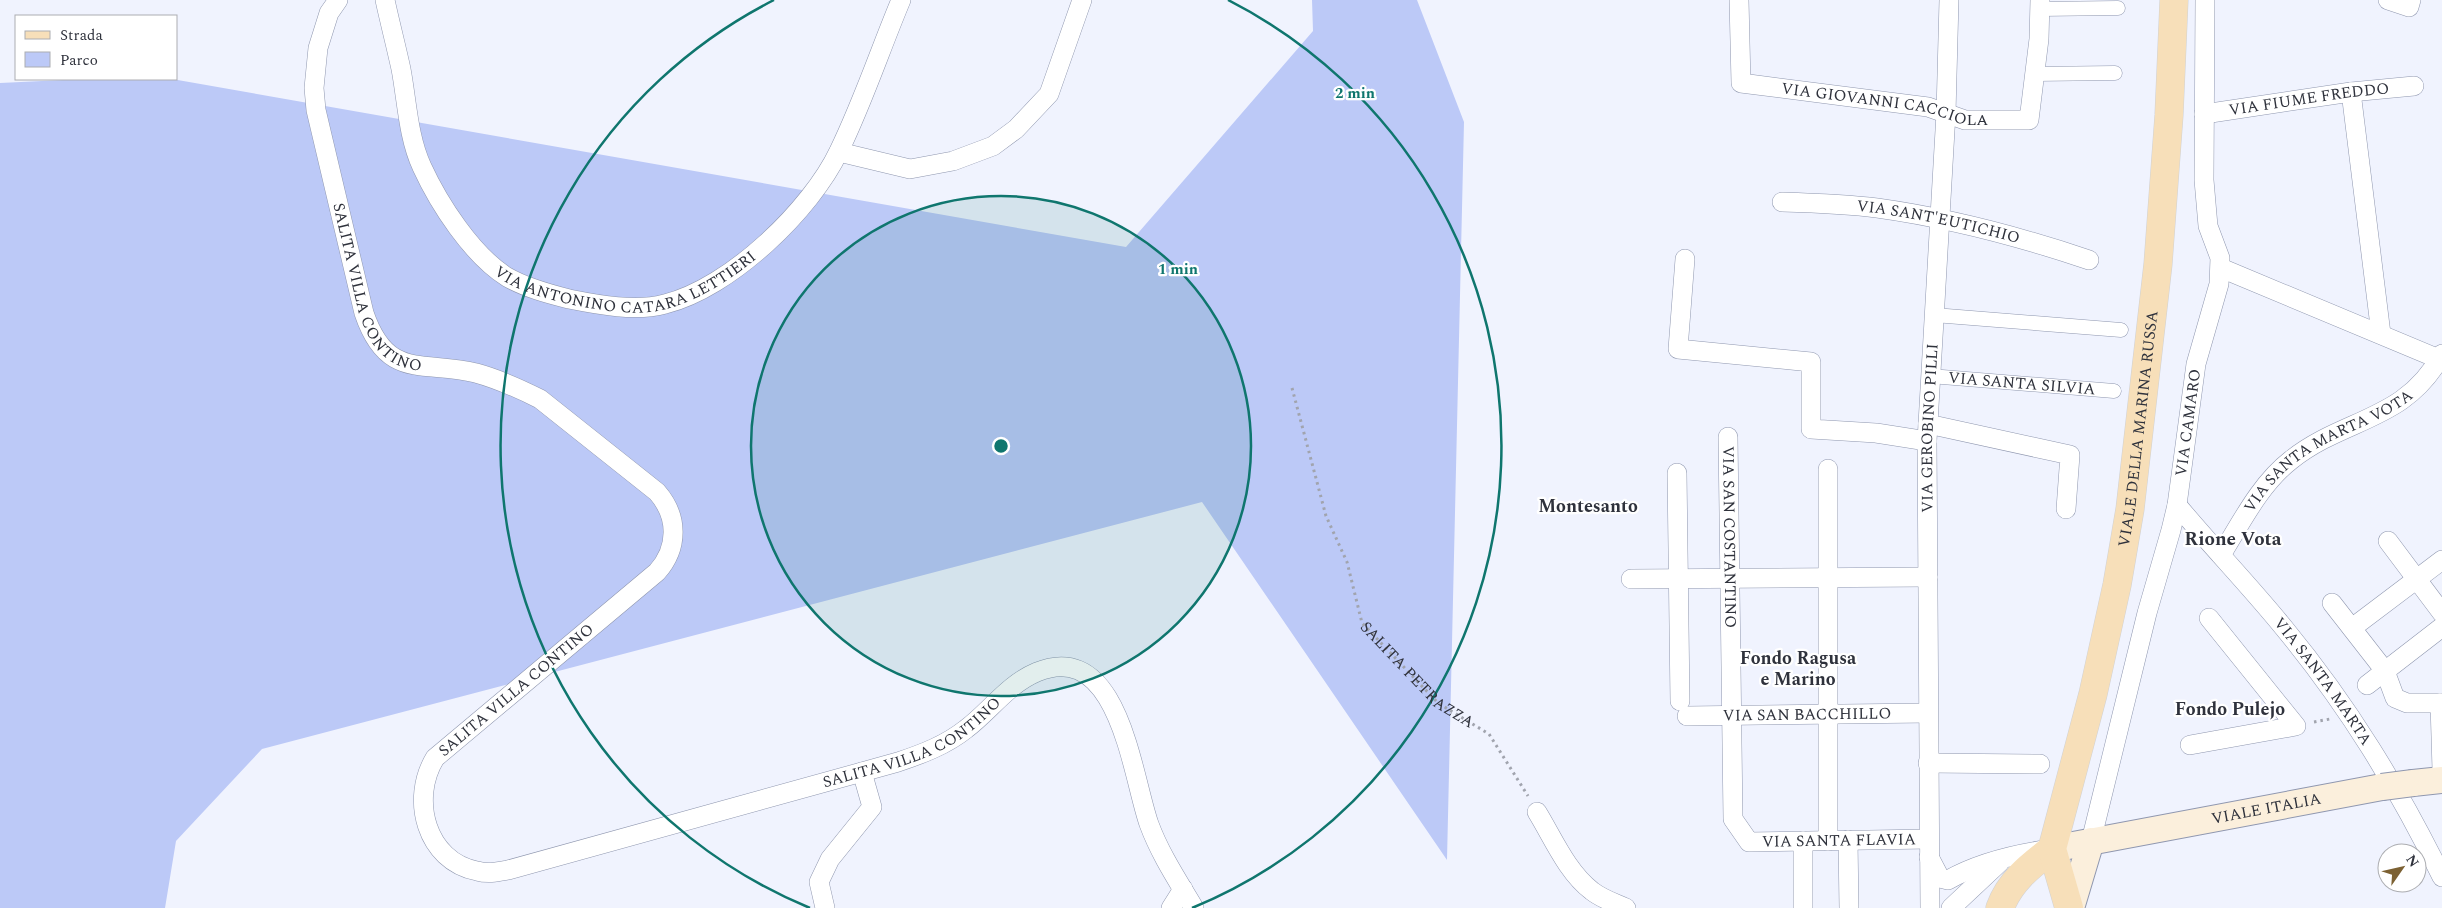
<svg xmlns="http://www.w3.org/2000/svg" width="2442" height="908" viewBox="0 0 2442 908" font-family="Spectral,serif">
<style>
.green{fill:#bcc9f7}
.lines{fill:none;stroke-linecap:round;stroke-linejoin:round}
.pedestrian-casing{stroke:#8f97af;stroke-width:15}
.minor-casing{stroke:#8f97af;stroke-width:20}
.secondary-casing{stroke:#8f97af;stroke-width:28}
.primary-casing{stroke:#d1d2d4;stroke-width:29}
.path{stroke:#a1a4ae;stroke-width:3;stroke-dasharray:2.5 4;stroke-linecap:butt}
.pedestrian{stroke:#fff;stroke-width:14}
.minor{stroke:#fff;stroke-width:19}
.secondary{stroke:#fbefdc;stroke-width:26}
.primary{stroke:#f7dfb9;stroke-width:28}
.secondary-bridge-casing{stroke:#8f97af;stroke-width:28;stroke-linecap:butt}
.secondary-bridge{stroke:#fbefdc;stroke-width:26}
.ring{fill:none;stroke:#0f766e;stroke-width:2.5}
.labels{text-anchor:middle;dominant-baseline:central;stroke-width:4.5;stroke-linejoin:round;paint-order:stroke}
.street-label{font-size:16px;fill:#2f323c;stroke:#fff}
.neighbourhood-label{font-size:18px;font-weight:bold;fill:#2f323c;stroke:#fff}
.quarter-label{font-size:19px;font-weight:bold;fill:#2f323c;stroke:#fff}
.centre{fill:#0f766e;stroke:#fff;stroke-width:2.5}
.ring-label{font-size:15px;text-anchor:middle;font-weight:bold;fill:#0f766e;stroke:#fff;stroke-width:4.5;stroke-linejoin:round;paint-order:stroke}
</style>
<rect width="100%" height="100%" fill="#f0f3fe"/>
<path class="green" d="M 1312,0 L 1417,0 L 1464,122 L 1447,860 L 1202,502 L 262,749 L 176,841 L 165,908 L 0,908 L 0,83 L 84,79 L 172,79 L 1126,247 L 1313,31 Z"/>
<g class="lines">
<g class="pedestrian-casing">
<g id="pedestrian">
<path d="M 2040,9 L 2118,8"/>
<path d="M 2034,74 L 2115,73"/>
<path d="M 1934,315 L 2121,330"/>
<path id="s2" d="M 1930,376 L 2114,391"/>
</g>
</g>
<g class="minor-casing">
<g id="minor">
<path id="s3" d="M 338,0 L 329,13 L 318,48 L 314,88 L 316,110 L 364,313 C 387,381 423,360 476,373 C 498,379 520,389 540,399 L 657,492 C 678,516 679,547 657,572 L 435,758 C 410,799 426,861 477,871 C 488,874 497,872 508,870 L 898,762 C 922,754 946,745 966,729 C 990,711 1008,684 1037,672 C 1119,638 1132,776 1149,824 C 1160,854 1178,881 1194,908"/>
<path id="s4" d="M 385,0 C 390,23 396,46 401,69 C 407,101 408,137 422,167 C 439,204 472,255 507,277 C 526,288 549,294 569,299 C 599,305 636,312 665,304 C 730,288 811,210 839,151 C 863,102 880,50 901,0"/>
<path id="s5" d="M 1739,0 L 1741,83 L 1928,107 L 1965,120 L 2029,120 L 2039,39 L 2040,0"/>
<path d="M 2388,0 L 2409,7 L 2411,0"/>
<path d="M 2351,92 L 2381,334"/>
<path id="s6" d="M 2204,114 L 2351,92 L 2414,86"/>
<path d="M 839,152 L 910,169 L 953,161 L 993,146 L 1016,129 L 1049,94 L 1082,0"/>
<path id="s7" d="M 1782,202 C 1814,203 1846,204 1877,208 C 1949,218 2021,237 2089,260"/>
<path d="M 1685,259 L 1678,349 L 1811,362 L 1811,429 L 1876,433 L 1927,441"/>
<path d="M 2221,268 L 2439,359"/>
<path d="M 1928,424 L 2070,455 L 2066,509"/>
<path id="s8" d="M 1728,437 L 1733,819 L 1749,842 L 1928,839"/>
<path d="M 1677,473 L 1680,701"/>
<path id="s9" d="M 2177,505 C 2212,547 2250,586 2284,628 C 2349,707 2397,786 2442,877"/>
<path d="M 2388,541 L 2442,613"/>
<path id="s10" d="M 2221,555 C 2241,523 2260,484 2291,460 C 2345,417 2405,422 2442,354"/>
<path d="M 1631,579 L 1928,577"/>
<path d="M 2332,603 L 2385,671 L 2395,698 L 2407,703 L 2442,703"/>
<path d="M 2352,628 L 2442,560"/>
<path d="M 2367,685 L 2442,627"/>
<path d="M 2440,703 L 2442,770"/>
<path id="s11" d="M 1687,716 L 1928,713"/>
<path d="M 2190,745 L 2296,726 L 2209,618"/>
<path d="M 1928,763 L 2040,764"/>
<path d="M 1537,812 C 1553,838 1567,872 1592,891 C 1602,899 1615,903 1626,908"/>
<path d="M 1848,840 L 1849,908"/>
<path d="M 1803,841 L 1803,908"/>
<path d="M 1828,841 L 1828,469"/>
<path id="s12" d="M 2091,841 L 2147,613 L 2171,530 L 2177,505 L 2196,364 L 2219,284 L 2220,258 L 2208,226 L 2204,180 L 2205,0"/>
<path d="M 1929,857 L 1940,878 L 1948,880 C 1980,862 2015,854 2051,849"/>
<path d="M 825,908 L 819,882 L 830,859 L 872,807 L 862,772"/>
<path d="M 1171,908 L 1183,889"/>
<path id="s13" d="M 1930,908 L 1927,441 L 1946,113 L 1949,0"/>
<path d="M 1951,908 L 2000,862"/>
</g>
</g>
<g class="secondary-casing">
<g id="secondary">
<path d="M 2413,783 L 2442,780"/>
<path id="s14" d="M 2052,849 L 2382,787"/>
<path d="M 2071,908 L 2091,841"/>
</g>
</g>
<g class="primary-casing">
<g id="primary">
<path d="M 2000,908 C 2010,881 2030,866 2052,849"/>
<path id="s15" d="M 2069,908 L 2052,849 L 2093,694 L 2117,585 L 2130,509 L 2158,264 L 2169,115 L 2174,0"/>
</g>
</g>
<g class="path">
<path id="s1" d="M 1292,388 L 1326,516 L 1347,562 L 1362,623 L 1438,703 L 1489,734 L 1528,796"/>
<path d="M 2314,722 L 2330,719"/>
</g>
<use href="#pedestrian" class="pedestrian"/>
<use href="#minor" class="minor"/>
<use href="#secondary" class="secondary"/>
<use href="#primary" class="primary"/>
<g class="secondary-bridge-casing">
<path id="secondary-bridge" d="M 2382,787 L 2413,783"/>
</g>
<use href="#secondary-bridge" class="secondary-bridge"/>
</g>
<circle cx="1001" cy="446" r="250" fill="#0f766e" fill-opacity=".12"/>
<g class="ring">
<circle cx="1001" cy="446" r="250"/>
<path d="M810 908A500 500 0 0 1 774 0M1228 0A500 500 0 0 1 1192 908"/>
</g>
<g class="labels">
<g class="street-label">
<text stroke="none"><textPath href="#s6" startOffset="106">VIA FIUME FREDDO</textPath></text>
<text stroke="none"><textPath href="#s5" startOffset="229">VIA GIOVANNI CACCIOLA</textPath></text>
<text stroke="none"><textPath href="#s7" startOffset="158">VIA SANT'EUTICHIO</textPath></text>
<text stroke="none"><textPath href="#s4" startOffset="438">VIA ANTONINO CATARA LETTIERI</textPath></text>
<text stroke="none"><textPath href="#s3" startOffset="309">SALITA VILLA CONTINO</textPath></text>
<text stroke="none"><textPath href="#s2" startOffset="92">VIA SANTA SILVIA</textPath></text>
<text stroke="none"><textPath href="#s12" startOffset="430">VIA CAMARO</textPath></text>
<text stroke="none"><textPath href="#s13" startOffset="480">VIA GEROBINO PILLI</textPath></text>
<text stroke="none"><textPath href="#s15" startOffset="491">VIALE DELLA MARINA RUSSA</textPath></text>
<text stroke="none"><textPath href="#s10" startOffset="154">VIA SANTA MARTA VOTA</textPath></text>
<text stroke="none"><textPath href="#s8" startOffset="100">VIA SAN COSTANTINO</textPath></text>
<text stroke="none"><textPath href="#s1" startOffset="322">SALITA PETRAZZA</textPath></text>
<text stroke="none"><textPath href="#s9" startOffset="229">VIA SANTA MARTA</textPath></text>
<text transform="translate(516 690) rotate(-40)">SALITA VILLA CONTINO</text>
<text stroke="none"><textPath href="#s11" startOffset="120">VIA SAN BACCHILLO</textPath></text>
<text stroke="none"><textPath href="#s3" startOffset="1656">SALITA VILLA CONTINO</textPath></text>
<text stroke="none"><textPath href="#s14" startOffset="218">VIALE ITALIA</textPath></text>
<text stroke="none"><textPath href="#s8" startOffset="500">VIA SANTA FLAVIA</textPath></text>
</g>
<g class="neighbourhood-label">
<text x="1588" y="506">Montesanto</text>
<text x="1798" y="658">Fondo Ragusa<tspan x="1798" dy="21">e Marino</tspan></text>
<text x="2230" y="709">Fondo Pulejo</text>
</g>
<g class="quarter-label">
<text x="2233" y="539">Rione Vota</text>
</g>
</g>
<circle cx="1001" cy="446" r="8" class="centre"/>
<g class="ring-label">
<text x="1355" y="98">2 min</text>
<text x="1178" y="274">1 min</text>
</g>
<rect x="15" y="15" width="162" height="65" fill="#ffffff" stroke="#acadb1"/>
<rect x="25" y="31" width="25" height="8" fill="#f7dfb9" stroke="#acadb1"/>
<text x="60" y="40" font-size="15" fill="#2f323c">Strada</text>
<rect x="25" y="52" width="25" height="15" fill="#bcc9f7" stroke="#acadb1"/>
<text x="60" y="65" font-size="15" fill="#2f323c">Parco</text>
<g transform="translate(2402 868) rotate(56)"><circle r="24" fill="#ffffff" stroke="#acadb1"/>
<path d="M0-4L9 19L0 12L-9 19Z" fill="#7c6133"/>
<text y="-8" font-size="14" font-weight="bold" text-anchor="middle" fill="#2f323c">N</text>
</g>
</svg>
